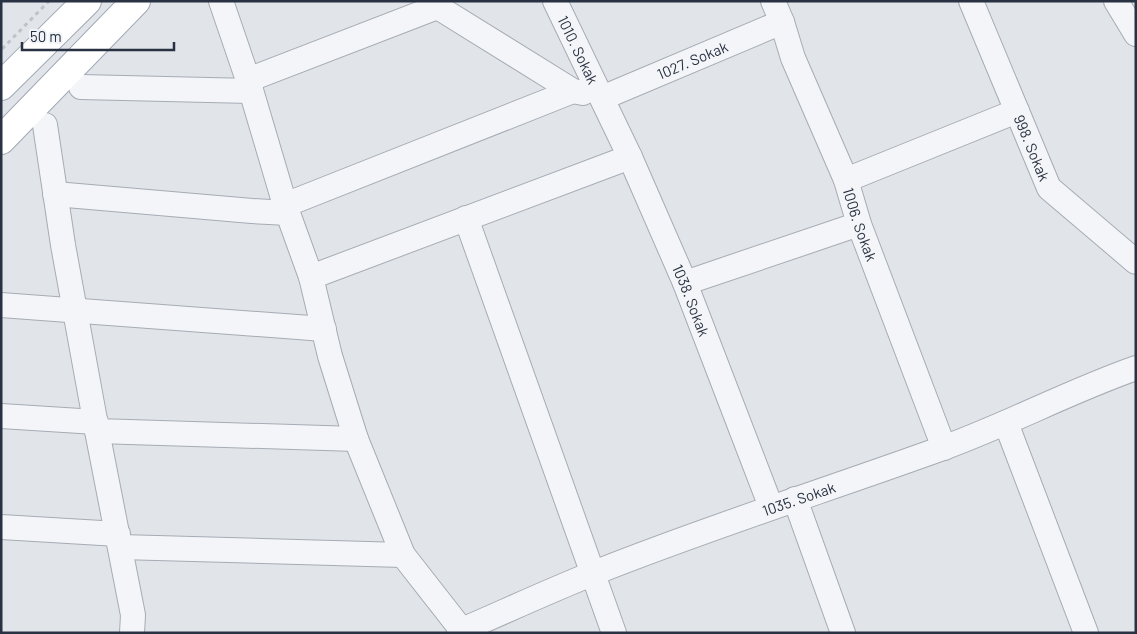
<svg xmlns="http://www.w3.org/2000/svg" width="1137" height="634" viewBox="0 0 1137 634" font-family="Barlow,sans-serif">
<rect width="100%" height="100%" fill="#e1e5ea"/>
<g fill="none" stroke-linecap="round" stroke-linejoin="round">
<g stroke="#a6acb4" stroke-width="26">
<g id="minor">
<path d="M221,1L248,80L285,205L311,277L330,356L356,439L403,555L464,633"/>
<path d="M428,1L573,91L583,93"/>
<path id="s1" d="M555,1L630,157L685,283L771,507"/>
<path id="s2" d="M773,1L782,22L793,58L846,180L859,224L944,448"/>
<path id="s3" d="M971,1L1049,188L1136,262"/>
<path d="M1116,1L1136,34"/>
<path d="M248,80L437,7"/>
<path d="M81,87L251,91"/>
<path id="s4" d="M602,98L782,22"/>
<path d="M45,125L63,245L97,431L356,439"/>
<path d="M846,180L1017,111"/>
<path d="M55,194L252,211L288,213"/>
<path d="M285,205L573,91"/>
<path d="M466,218L614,633"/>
<path d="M311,277L630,157"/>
<path d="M685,283L859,224"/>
<path d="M1,305L324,329"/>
<path d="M1,416L96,422"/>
<path d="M1006,423L1086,633"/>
<path d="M97,431L133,615L132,633"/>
<path d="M795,499L843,633"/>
<path d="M1,527L118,534"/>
<path d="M120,547L403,555"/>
<path id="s5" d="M459,633L462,630C506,611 549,591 594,573C709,527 827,490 943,448C1009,424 1070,391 1136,368"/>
</g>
</g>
<g stroke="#a0a9b6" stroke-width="30">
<g id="major">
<path d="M1,86L87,1"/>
<path d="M1,140L136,1"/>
</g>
</g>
<path stroke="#bfc2c9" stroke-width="3" stroke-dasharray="4 4" stroke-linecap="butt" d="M2,49L49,1"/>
<use href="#minor" stroke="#f4f5f8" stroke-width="24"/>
<use href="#major" stroke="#fff" stroke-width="28"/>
</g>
<g text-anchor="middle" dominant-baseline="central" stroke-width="5" stroke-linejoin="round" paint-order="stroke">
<g font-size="15" fill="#293242" stroke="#f1f4f7">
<text stroke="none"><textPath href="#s1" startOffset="54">1010. Sokak</textPath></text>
<text stroke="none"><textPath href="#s4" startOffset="98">1027. Sokak</textPath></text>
<text stroke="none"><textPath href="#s3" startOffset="159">998. Sokak</textPath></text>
<text stroke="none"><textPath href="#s2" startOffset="240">1006. Sokak</textPath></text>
<text stroke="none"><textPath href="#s1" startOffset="329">1038. Sokak</textPath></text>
<text stroke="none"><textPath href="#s5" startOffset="366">1035. Sokak</textPath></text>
</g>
</g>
<rect width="1137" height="634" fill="none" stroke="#293242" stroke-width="5"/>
<path d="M22 42v8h152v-8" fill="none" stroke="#293242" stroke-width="2.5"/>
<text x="30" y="42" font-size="15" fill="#293242" stroke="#f1f4f7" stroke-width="4" paint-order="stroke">50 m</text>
</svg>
